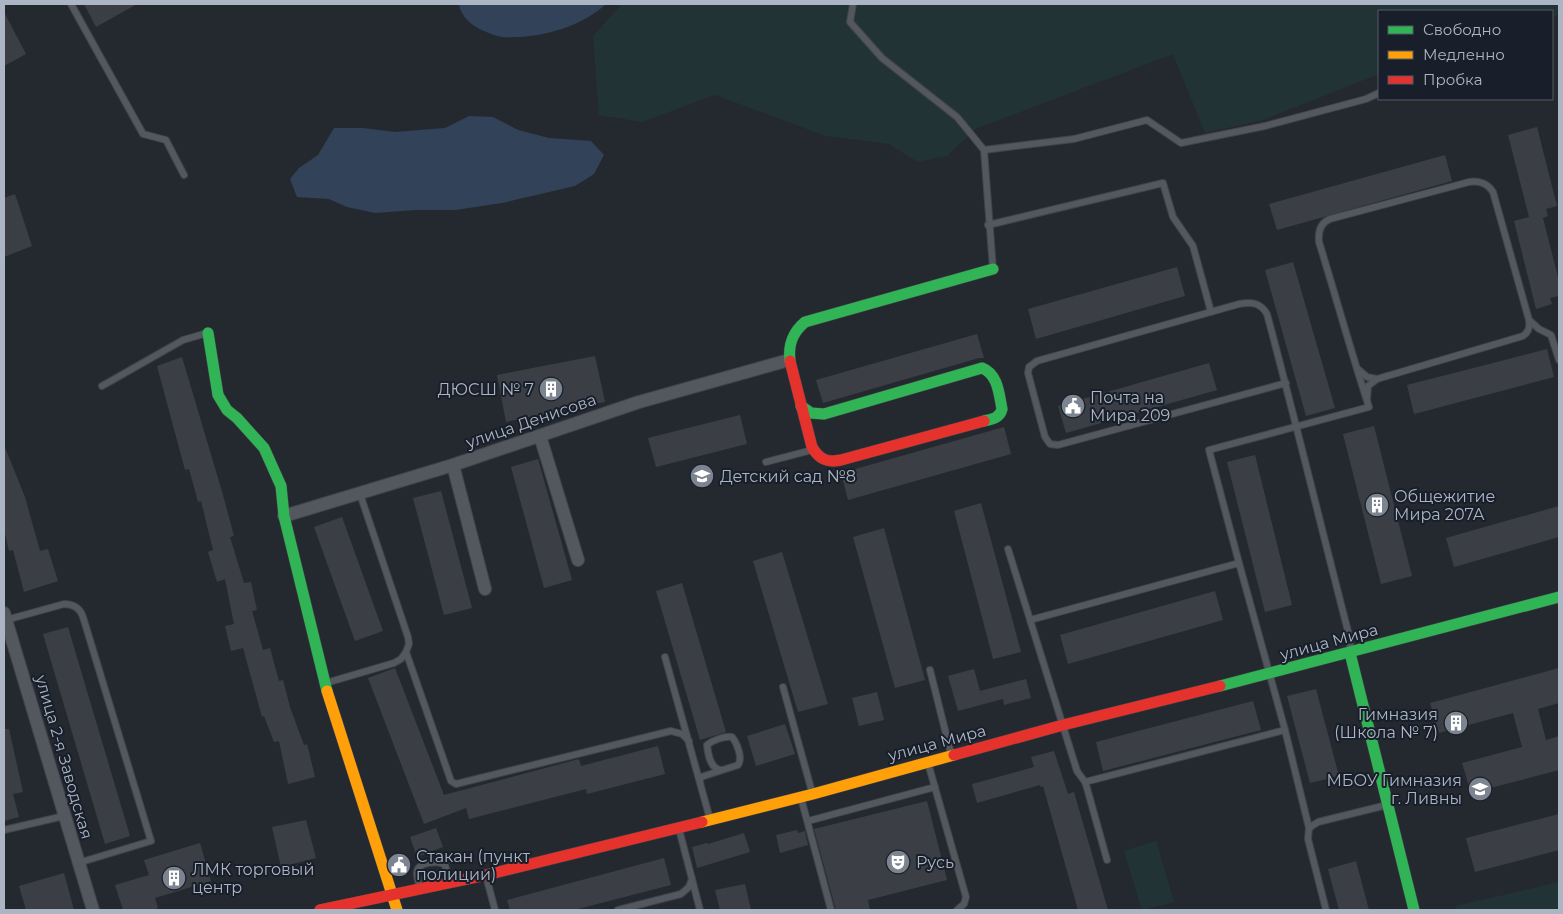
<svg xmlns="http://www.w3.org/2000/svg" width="1563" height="914" viewBox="0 0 1563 914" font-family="Montserrat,sans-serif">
<rect width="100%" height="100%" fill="#242930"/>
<g fill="#223336">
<path d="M622,4H1559V14L1552,18V11H1379V74L1263,120L1205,133L1173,54L975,129L947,156L918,162L889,144L826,136L715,95L642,122L599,115L593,36Z"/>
<path d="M1156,841L1174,902L1142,910L1124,851Z"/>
<path d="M1559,882V910H1457L1456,906Z"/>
</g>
<g fill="#324258">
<path d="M459,4H606C580,28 538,39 502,37C496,36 489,33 484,31C472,26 461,17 459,4Z"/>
<path d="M469,116L493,117L518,130L549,138L591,141L604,155L594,174L575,186L502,203L455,210H415L375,213L347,207L329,199L297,197L290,179L299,168L318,155L334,128H363L395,132L445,128Z"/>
</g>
<g fill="#3b3f45">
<path d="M84,4H137L96,27Z"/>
<path d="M4,12L26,54L4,66Z"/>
<path d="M1537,127L1557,206L1546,209L1548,216L1543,218L1559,281V296L1550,298L1552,304L1536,309L1514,221L1529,217L1508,135Z"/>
<path d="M1445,155L1452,181L1277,230L1269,204Z"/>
<path d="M15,194L32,246L4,257V198Z"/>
<path d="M1293,262L1335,408L1306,416L1265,270Z"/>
<path d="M1177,267L1185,296L1036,339L1028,309Z"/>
<path d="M977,334L984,358H979L823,403L816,380Z"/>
<path d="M1547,349L1554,377L1414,414L1407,385Z"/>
<path d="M595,356L605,402L506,422L497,375Z"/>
<path d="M182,357L223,495L234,536L230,537L244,583L251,582L257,610L252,611L263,650L270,648L279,681L283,680L290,707L304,745L307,744L315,777L288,784L279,741L274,742L264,716L262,717L243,648L231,651L225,626L234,624L225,579L217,582L208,552L213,550L201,501L198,502L189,469L185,470L157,366Z"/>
<path d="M1209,363L1217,390L1066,433L1058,406Z"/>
<path d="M740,415L747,444L656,467L648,438Z"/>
<path d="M1374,426L1412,576L1381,584L1343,434Z"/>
<path d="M1004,427L1011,454L848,500L841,473Z"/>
<path d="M4,445L25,497L40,551L48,549L58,581L24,592L13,550L9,551L4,529Z"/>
<path d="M1255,455L1292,605L1265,612L1227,462Z"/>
<path d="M538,459L572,580L544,588L511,467Z"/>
<path d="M441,491L472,608L444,615L413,498Z"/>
<path d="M981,503L1021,652L993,659L954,511Z"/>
<path d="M1559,506V537L1454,567L1446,538Z"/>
<path d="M342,517L383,631L355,641L314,527Z"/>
<path d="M884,528L925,680L895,688L853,537Z"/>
<path d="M782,552L828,704L798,712L753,561Z"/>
<path d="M682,583L726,732L700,740L656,591Z"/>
<path d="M1215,591L1223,620L1068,664L1060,635Z"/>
<path d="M68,627L130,836L105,844L43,634Z"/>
<path d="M395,668L444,795L579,759L581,766L658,746L665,774L587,794L586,789L469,819L466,808L424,824L368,678Z"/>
<path d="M1559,668V703L1538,709L1546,740L1559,736V770L1471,793L1462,763L1522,747L1513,713L1439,733L1430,703Z"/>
<path d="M974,669L980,691L1026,679L1031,698L1004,705L1003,699L958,711L948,676Z"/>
<path d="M1316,689L1339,776L1310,783L1287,696Z"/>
<path d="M877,692L884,720L859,726L852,698Z"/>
<path d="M1253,701L1261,730L1103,771L1096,742Z"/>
<path d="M785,724L795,754L756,766L747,736Z"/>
<path d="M4,729H9L23,792L13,794L19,817L4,821Z"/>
<path d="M1054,751L1068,794L1074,792L1108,910H1078L1043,786L1040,787V785L977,803L972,784L1034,767L1031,757Z"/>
<path d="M927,801L947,880L868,900L870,910H836L814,829Z"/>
<path d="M1559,814V850L1475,872L1466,838Z"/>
<path d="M306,820L316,858L281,867L272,827Z"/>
<path d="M436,828L443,847L417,857L410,837Z"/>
<path d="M797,830L798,833L805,831L808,845L780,853L776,835Z"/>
<path d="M744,833L750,852L697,868L692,847L707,843L708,844Z"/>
<path d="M200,843L211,881L155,898L158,908L152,910H123L115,885L149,875L144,860Z"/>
<path d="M664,858L671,885L574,910H510L507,900Z"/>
<path d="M1356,861L1369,910H1339L1328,869Z"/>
<path d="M64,873L74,910H26L19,886Z"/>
<path d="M745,884L751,910H720L715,890Z"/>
</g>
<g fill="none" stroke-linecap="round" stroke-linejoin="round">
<g stroke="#404349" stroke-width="8">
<g id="lane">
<path d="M71,4L143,134L166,140L184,175"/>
<path d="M853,4L850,22L882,58L957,117L984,150L993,269"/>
<path d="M984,150L1074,139L1147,120L1181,143L1265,126L1366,99L1379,93"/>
<path d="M988,225L1163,183L1173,217L1193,246L1211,312"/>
<path d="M1529,320L1539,329L1551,335L1559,360"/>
<path d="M1359,370L1367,377L1377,379"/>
<path d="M1286,383L1058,445L1050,444L1045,437L1028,373L1029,367L1037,361L1239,304C1251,302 1260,302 1267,314C1296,422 1322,531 1350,639V652"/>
<path d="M102,386L183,340L207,333"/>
<path d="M766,462L812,450"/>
<path d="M360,494L408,637L409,644L406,652"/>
<path d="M1008,549L1077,771L1085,782L1087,788L1107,860"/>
<path d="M1239,563L1209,450L1369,407C1351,352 1336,297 1319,242C1318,232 1320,223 1330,219L1469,182C1479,180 1488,184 1493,192L1529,320C1530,327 1529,332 1523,336L1377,379L1368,386L1367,400"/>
<path d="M6,620L64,604C74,604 80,608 83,617L151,841L78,863"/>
<path d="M1030,620L1239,563L1285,730L1309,828"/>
<path d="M665,657L710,819"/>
<path d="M930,670L951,754"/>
<path d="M326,683L394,663L401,659L406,652L451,781L456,784L671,731L682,734L689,741"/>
<path d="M783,687L812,792"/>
<path d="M928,763L966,897L964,904L957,910"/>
<path d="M700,782V778L704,776L738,765C743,758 737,743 732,737C724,736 713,740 707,745C708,754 710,769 721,770"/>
<path d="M1085,782L1285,730"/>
<path d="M801,798L831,910"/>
<path d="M808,821L935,787"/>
<path d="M679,829L700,910"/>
<path d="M4,830L64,816"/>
<path d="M486,876L495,910"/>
<path d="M420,888C419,883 416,876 417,872C418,862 439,860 445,865L450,882"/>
<path d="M618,910L681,894L689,887L692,879"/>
<path d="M1326,910L1308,839L1309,828L1318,822L1387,805"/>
</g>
</g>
<g stroke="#404349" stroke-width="14">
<g id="street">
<path d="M540,436L578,560"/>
<path d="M453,465L485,589"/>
<path d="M284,516L453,465L639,402L789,360"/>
<path d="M4,613L93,910"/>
</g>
</g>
<g stroke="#404349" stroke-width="12">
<g id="fast">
<path d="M208,333L218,395L227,410L237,418L264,448L281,486L284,516L327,691"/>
<path d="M790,361C788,345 792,333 805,322L993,269"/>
<path d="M801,406L811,413L824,414L982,368C998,374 999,394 1002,409C1000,418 992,419 984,421"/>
<path d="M1350,653L1414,910"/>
<path d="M1220,686L1559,597"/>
</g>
</g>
<g stroke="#404349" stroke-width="12">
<g id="slow">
<path d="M327,691L397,910"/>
<path d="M702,822L813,794L954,755"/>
</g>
</g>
<g stroke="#404349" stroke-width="12">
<g id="jam">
<path d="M790,361L812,447C819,459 827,463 841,460L984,421"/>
<path d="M954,755L1063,725L1220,686"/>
<path d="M320,910L486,875L702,822"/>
</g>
</g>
<use href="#lane" stroke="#53575e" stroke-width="6"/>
<use href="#street" stroke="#53575e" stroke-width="12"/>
<use href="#fast" stroke="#30b455" stroke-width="11"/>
<use href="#slow" stroke="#ff9f0a" stroke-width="11"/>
<use href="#jam" stroke="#e5322d" stroke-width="11"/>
</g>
<defs>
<g id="building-disc" transform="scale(1.25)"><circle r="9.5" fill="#7c8490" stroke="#181f2a"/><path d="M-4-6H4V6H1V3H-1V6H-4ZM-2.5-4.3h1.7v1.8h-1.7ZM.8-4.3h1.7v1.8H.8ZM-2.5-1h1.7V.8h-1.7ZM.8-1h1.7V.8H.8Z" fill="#fff"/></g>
<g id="civic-disc" transform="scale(1.25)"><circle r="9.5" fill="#7c8490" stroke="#181f2a"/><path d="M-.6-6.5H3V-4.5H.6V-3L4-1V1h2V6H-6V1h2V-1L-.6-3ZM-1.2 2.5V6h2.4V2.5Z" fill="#fff"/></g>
<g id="school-disc" transform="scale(1.25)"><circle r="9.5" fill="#7c8490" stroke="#181f2a"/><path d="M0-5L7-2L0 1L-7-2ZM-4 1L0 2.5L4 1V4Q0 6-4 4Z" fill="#fff"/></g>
<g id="theatre-disc" transform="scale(1.25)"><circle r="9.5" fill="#7c8490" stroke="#181f2a"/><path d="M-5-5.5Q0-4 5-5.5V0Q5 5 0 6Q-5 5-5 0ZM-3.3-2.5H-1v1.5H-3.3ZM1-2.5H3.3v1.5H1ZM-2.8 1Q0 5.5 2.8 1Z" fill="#fff"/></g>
</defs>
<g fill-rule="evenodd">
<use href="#building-disc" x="551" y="389"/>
<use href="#civic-disc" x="1073" y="406"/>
<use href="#school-disc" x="702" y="476"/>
<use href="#building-disc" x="1377" y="505"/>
<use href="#building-disc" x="1456" y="723"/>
<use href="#school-disc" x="1480" y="789"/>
<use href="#theatre-disc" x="898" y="862"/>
<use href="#civic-disc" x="399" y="865"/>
<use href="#building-disc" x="174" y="878"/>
</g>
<g text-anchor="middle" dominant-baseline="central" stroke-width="4" stroke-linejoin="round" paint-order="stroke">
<g font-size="16" fill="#acb5c3" stroke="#181f2a" text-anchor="start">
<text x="534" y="389" text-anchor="end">ДЮСШ № 7</text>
<text x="1090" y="397">Почта на<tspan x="1090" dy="18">Мира 209</tspan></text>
<text x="720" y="476">Детский сад №8</text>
<text x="1394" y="496">Общежитие<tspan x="1394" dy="18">Мира 207А</tspan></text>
<text x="1438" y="714" text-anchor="end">Гимназия<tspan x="1438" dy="18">(Школа № 7)</tspan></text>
<text x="1462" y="780" text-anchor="end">МБОУ Гимназия<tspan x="1462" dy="18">г. Ливны</tspan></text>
<text x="416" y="856">Стакан (пункт<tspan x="416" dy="18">полиции)</tspan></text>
<text x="916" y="862">Русь</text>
<text x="192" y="869">ЛМК торговый<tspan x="192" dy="18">центр</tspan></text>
</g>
<g font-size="16" fill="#acb5c3" stroke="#181f2a">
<text transform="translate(531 421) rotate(-19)">улица Денисова</text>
<text transform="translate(1329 642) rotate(-15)">улица Мира</text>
<text transform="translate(937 743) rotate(-15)">улица Мира</text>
<text transform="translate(64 757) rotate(74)">улица 2-я Заводская</text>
</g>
</g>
<rect width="1563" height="914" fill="none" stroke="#acb5c3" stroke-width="10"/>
<rect x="1378" y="10" width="175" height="90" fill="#181f2a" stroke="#535b67"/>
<rect x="1388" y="26" width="25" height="8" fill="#30b455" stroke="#535b67"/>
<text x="1423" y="35" font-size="15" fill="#acb5c3">Свободно</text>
<rect x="1388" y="51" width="25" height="8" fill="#ff9f0a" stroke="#535b67"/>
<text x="1423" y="60" font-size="15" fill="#acb5c3">Медленно</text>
<rect x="1388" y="76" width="25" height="8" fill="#e5322d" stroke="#535b67"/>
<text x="1423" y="85" font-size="15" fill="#acb5c3">Пробка</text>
</svg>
